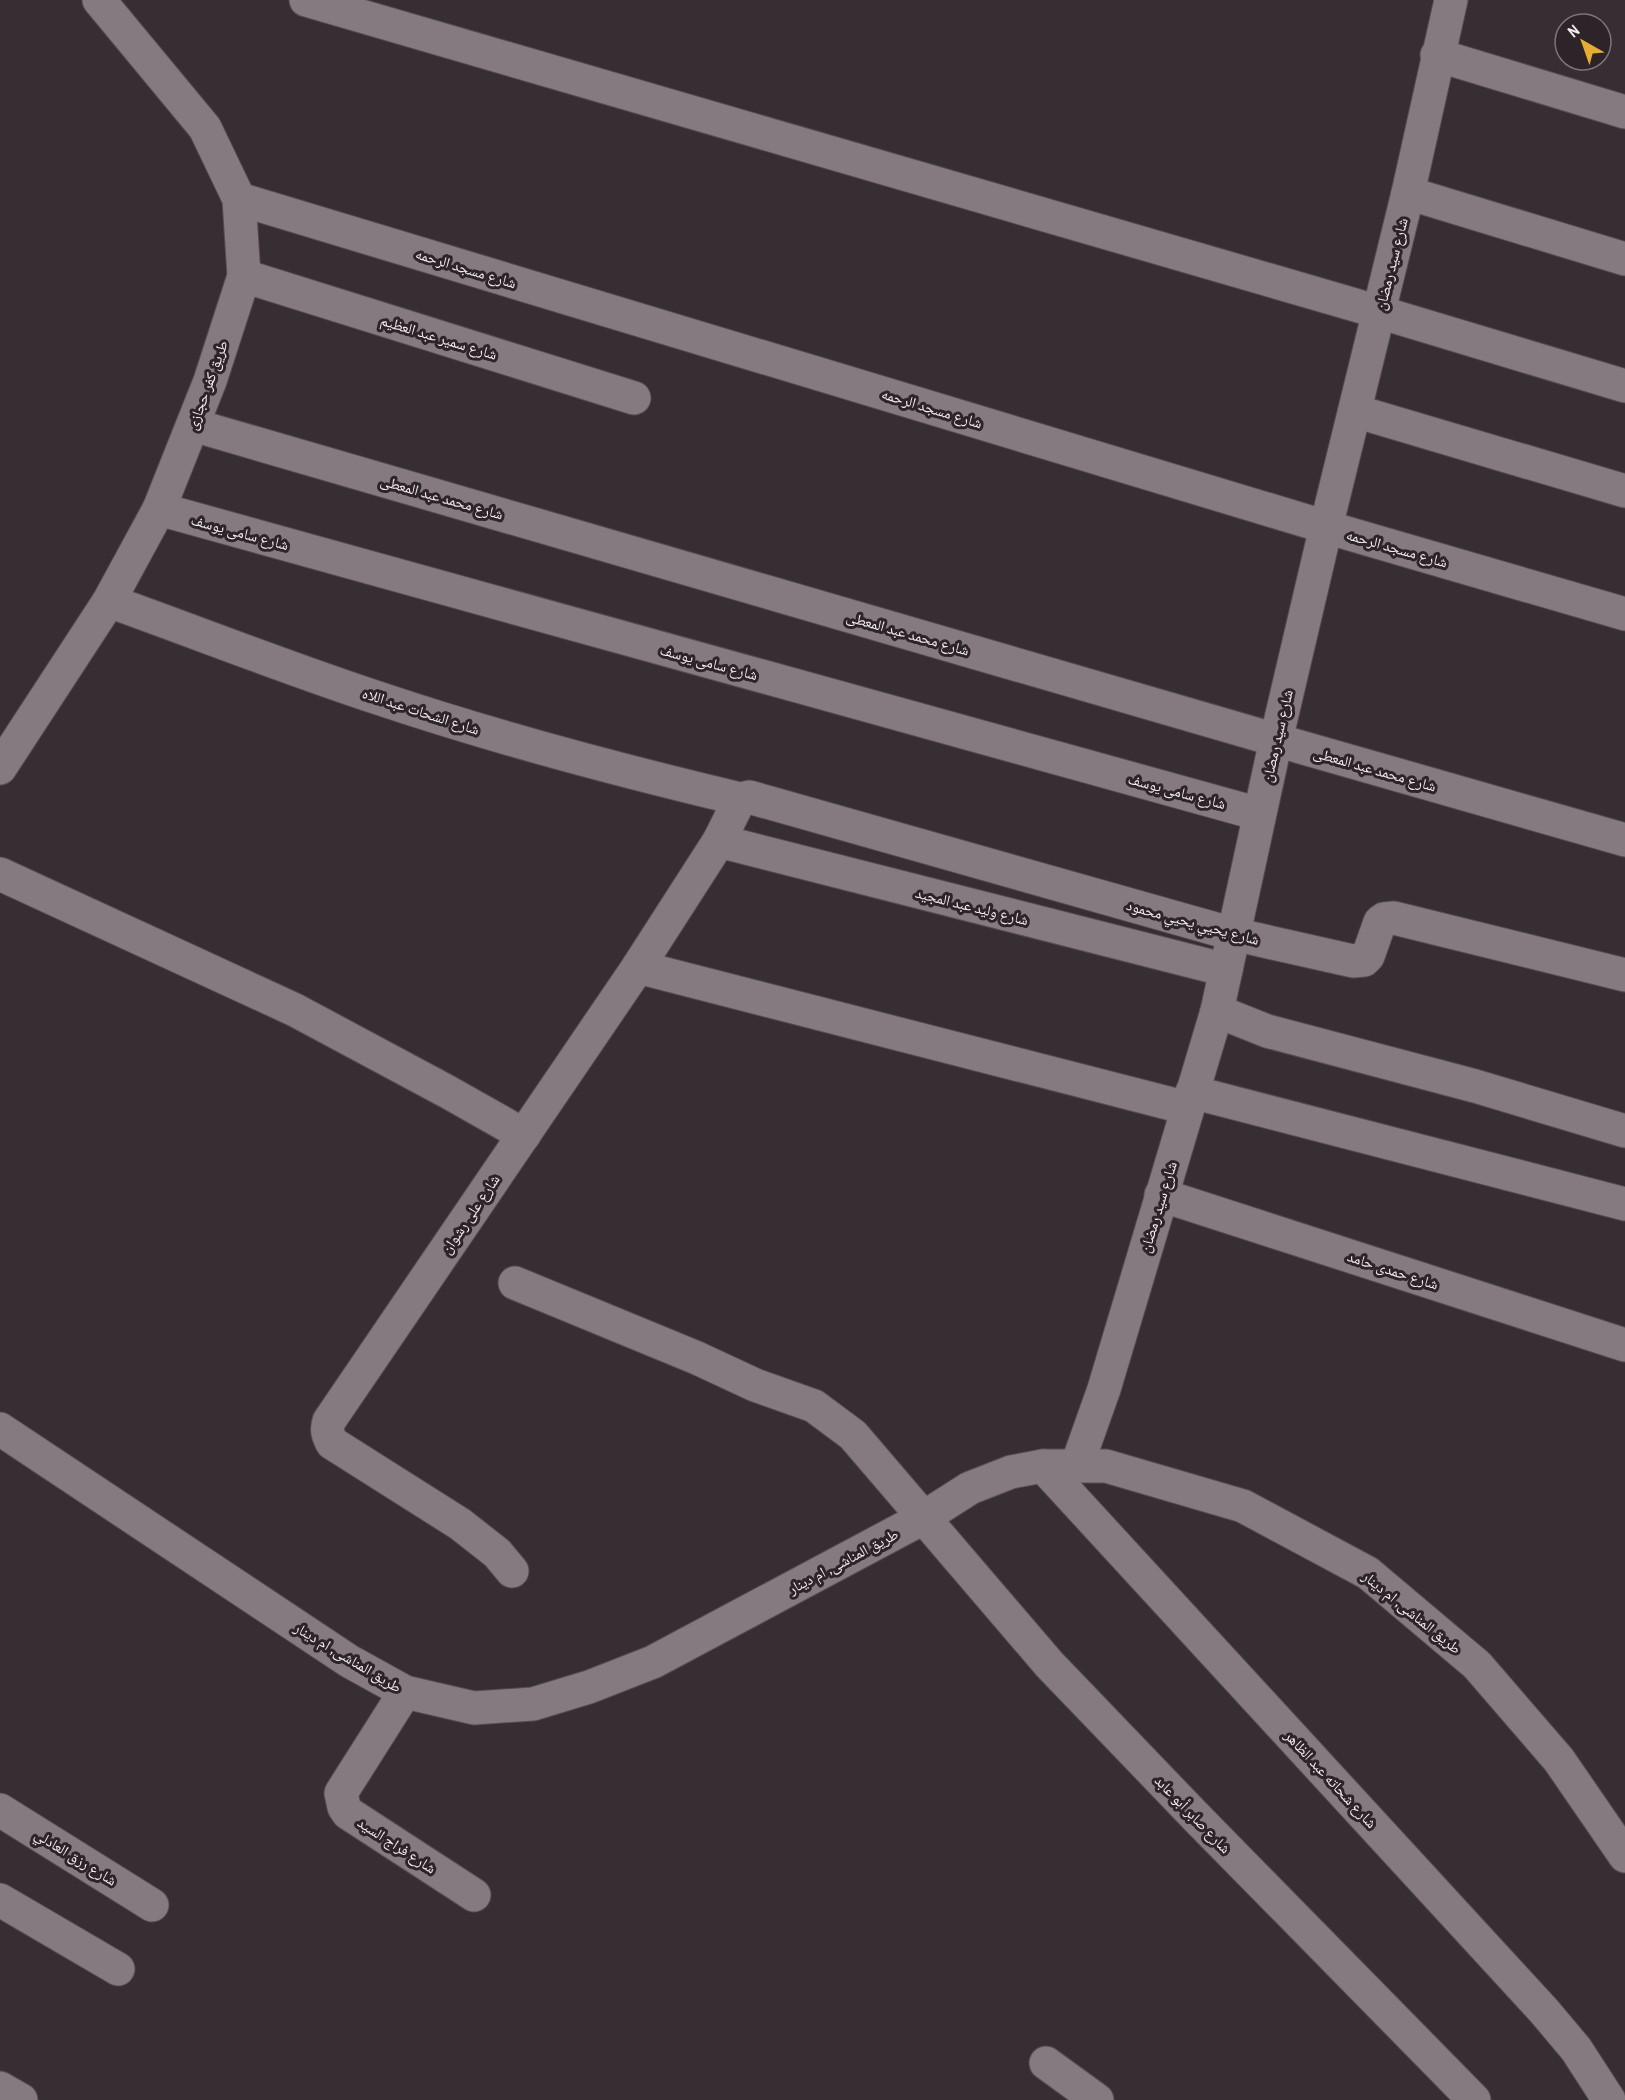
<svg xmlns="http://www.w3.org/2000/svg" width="1625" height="2100" viewBox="0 0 1625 2100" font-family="'Archivo Narrow','Noto Naskh Arabic',sans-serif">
<rect width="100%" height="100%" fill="#372e33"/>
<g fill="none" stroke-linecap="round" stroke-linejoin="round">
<g stroke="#554d51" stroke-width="35">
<g id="minor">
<path d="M306,0L1379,312L1625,386"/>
<path d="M1437,55L1625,112"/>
<path d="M1408,193L1625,259"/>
<path d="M239,199L1326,527L1625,614"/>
<path d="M244,276L634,398"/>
<path d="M1355,411L1625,491"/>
<path d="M193,425L1276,740L1625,840"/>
<path d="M159,509L1259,814"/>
<path d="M109,601C198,633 287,668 378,698C497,738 618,770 740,799L749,797L1233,934L1353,961L1364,960L1368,956L1380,922L1384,919L1394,918L1625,975"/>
<path d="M0,768L109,601L159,509L210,381L244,276L239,199L205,128L99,0"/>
<path d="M719,841L1226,970"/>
<path d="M0,874L295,1010L448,1092L524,1135"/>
<path d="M638,967L1187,1108"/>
<path d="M1217,1011L1267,1031L1475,1086L1625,1131"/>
<path d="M1192,1092L1625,1204"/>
<path d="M1161,1195L1625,1345"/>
<path d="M515,1283L697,1358L755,1385L814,1406L853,1435L1049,1664L1197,1818L1474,2100"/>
<path d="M0,1429L349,1661L405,1692L474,1708L533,1704L589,1687L653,1662L923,1518L970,1488L1011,1472L1043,1466H1106L1243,1506L1368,1573L1477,1665L1559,1760L1625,1856"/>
<path d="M1077,1465L1104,1389L1217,1011L1276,740L1326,527L1408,193L1451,0"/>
<path d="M1043,1466L1544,2011L1576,2049L1609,2100"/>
<path d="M512,1571L497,1553L460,1524L332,1443C328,1435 326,1430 329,1421L638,967L719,841L740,799"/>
<path d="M405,1692L341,1793L344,1807L348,1813L474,1895"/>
<path d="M0,1810L152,1905"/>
<path d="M0,1900L118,1969"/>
<path d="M1046,2063L1097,2100"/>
<path d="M0,2088L21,2100"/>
</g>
</g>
<use href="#minor" stroke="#857a80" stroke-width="33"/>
</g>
<g text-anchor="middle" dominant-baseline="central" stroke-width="6" stroke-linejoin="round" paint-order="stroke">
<g font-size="15" fill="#f2ebef" stroke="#2d2429">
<text transform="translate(1391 264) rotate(-76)">شارع سيد رمضان</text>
<text transform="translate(466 268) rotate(17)">شارع مسجد الرحمه</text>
<text transform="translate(439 337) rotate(17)">شارع سمير عبد العظيم</text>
<text transform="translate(207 385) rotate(-70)">طريق كفر حجازى</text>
<text transform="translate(932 408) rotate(17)">شارع مسجد الرحمه</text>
<text transform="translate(442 497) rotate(16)">شارع محمد عبد المعطى</text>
<text transform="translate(240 532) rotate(15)">شارع سامى يوسف</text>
<text transform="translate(1397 548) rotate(16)">شارع مسجد الرحمه</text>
<text transform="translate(908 633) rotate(16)">شارع محمد عبد المعطى</text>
<text transform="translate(709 662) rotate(15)">شارع سامى يوسف</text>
<text transform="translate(421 711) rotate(18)">شارع الشحات عبد اللاه</text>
<text transform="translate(1277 736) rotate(-77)">شارع سيد رمضان</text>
<text transform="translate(1375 769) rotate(16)">شارع محمد عبد المعطى</text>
<text transform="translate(1177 791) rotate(15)">شارع سامى يوسف</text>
<text transform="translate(972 906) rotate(14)">شارع وليد عبد المجيد</text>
<text transform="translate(1193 922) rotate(15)">شارع يحيي يحيي محمود</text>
<text transform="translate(1158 1207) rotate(-73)">شارع سيد رمضان</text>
<text transform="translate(470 1214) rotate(-56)">شارع على رشوان</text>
<text transform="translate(1393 1270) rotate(18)">شارع حمدى حامد</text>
<text transform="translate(843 1561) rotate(-28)">طريق المناشى, ام دينار</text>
<text transform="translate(1412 1612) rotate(39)">طريق المناشى, ام دينار</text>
<text transform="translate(348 1657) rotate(31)">طريق المناشى, ام دينار</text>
<text transform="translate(1331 1779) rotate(47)">شارع شحاته عبد الظاهر</text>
<text transform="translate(1193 1814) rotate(46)">شارع صابر أبو عابد</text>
<text transform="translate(397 1845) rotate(33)">شارع فراج السيد</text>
<text transform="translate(76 1857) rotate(32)">شارع رزق العادلي</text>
</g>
</g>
<g transform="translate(1583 42) rotate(320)"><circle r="28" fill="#2d2429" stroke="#7c7478" stroke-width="1.5"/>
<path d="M0-4.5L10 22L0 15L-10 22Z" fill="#e5ad35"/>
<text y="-9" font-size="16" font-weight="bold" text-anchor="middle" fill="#f2ebef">N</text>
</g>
</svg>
